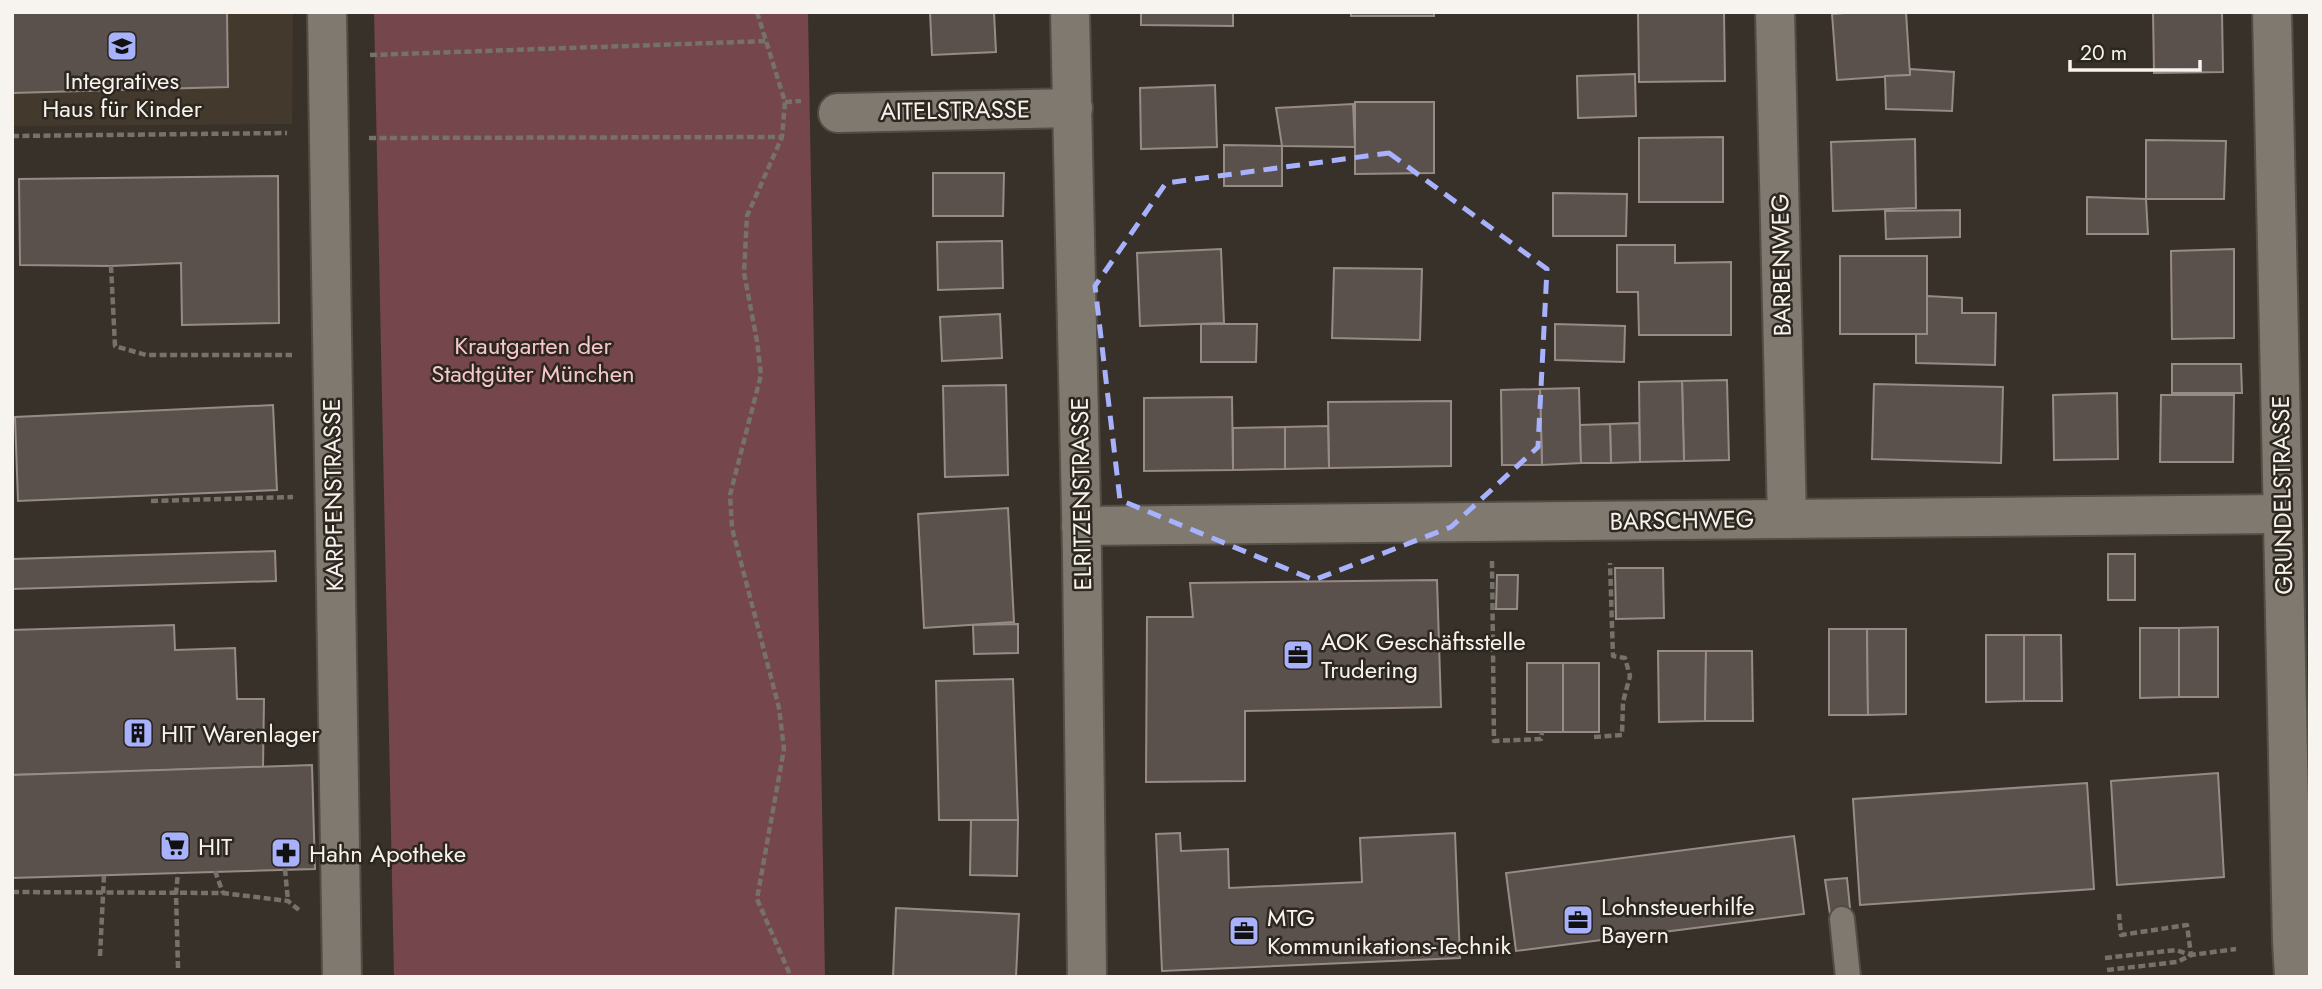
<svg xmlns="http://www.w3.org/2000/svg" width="2322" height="989" viewBox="0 0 2322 989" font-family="Jost,sans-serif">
<rect width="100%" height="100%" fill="#373129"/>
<path fill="#433a2d" d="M12,12H293L292,124L12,126Z"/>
<path fill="#75464c" d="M374,12H808L825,977H394Z"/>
<g fill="#5b514c" stroke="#978b86" stroke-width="2">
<path d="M12,12H227L228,87L12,93Z"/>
<path d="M930,12H994L996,52L932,55Z"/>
<path d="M1141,12H1233V26L1141,25Z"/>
<rect x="1351" y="12" width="83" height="4"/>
<path d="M1638,12H1724L1725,81L1639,82Z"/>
<path d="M1857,12H1906L1910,75L1837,80L1832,14Z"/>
<path d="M2153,12H2222L2223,72L2154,73Z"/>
<path d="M1910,69L1954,72L1952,111L1886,109L1885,76L1910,75Z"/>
<path d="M1635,74L1636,116L1578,118L1577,76Z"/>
<path d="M1215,85L1217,147L1141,149L1140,88Z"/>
<path d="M1355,102H1434V173L1355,174Z"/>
<path d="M1353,104L1355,147L1282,146L1276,108Z"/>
<path d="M1723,137V202H1639V138Z"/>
<path d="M1915,139L1916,208L1833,211L1831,142Z"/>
<path d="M2146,140L2226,141L2224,199H2146Z"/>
<path d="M1224,145L1282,146V186H1224Z"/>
<path d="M933,173H1004L1003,216H933Z"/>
<path d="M278,176L279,323L182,325L181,263L111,266L20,265L19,179Z"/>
<path d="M1553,193L1627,194L1626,236H1553Z"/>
<path d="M2087,197L2146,199L2148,234H2087Z"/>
<path d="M1960,210V237L1886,239L1885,211Z"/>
<path d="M1002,241L1003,288L938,290L937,242Z"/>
<path d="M1617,245H1675V263L1731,262V335H1639L1638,292H1617Z"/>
<path d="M1221,249L1224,323L1140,326L1137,253Z"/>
<path d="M2234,249V338L2172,339L2171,251Z"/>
<rect x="1840" y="256" width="87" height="78"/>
<path d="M1334,268L1422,269L1420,340L1332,338Z"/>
<path d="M1927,296L1962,298V313H1996L1995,365L1916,363V334H1927Z"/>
<path d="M1000,314L1002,358L942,361L940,317Z"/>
<path d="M1201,324H1257L1256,362H1201Z"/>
<path d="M1555,324L1625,326L1624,362L1555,360Z"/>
<path d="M2172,364H2241L2242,393H2172Z"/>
<path d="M1727,380L1729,460L1684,461L1682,381Z"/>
<path d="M1682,381L1684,461L1640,462L1639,382Z"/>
<path d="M1874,384L2003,387L2001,463L1872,459Z"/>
<path d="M1006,385L1008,475L945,477L943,386Z"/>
<path d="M1579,388L1581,463L1542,465L1540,389Z"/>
<path d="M1540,389L1542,465H1502L1501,390Z"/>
<path d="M2117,393L2118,459L2054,460L2053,395Z"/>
<path d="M2161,395H2234L2233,462H2160Z"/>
<path d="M1232,397L1233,470L1144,471V398Z"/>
<path d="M1451,401V466L1329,468L1328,402Z"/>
<path d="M273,405L277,490L18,501L15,417Z"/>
<path d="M1639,423L1640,462L1611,463L1610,424Z"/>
<path d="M1610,424L1611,463H1581L1580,425Z"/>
<path d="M1328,426L1329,468L1285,469V427Z"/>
<path d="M1285,427V469L1233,470V428Z"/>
<path d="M1008,508L1014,622L924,628L918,514Z"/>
<path d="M275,551L276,581L12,589V559Z"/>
<rect x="2108" y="554" width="27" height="46"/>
<path d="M1615,568H1663L1664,618L1616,619Z"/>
<path d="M1497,575H1518L1517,609H1496Z"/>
<path d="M1437,580L1441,707L1245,711V781L1146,782L1147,617H1193L1190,583Z"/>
<path d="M1018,624V653L974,654L973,625Z"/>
<path d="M174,625L175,650L235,648L237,699H264L263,767L12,775V630Z"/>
<path d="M2218,627V697H2179V628Z"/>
<path d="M2140,628H2179V697L2140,698Z"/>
<path d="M1829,629H1867L1868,715H1829Z"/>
<path d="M1867,629H1906V714L1868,715Z"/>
<path d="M1986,635H2024V701L1986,702Z"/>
<path d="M2024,635H2061L2062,701H2024Z"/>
<path d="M1658,651H1706L1705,721L1659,722Z"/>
<path d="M1706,651H1752L1753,721H1705Z"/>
<rect x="1527" y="663" width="36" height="69"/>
<rect x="1563" y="663" width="36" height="69"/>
<path d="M1013,679L1018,820H939L936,681Z"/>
<path d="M312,765L315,869L12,878V775Z"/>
<path d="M2218,773L2224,877L2117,885L2111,781Z"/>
<path d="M2087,783L2094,889L1860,905L1853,799Z"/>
<path d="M971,820H1018L1017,876L970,875Z"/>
<path d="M1180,833L1181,851L1228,849L1229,888L1362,882L1360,838L1455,833L1460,958L1162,971L1156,834Z"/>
<path d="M1794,836L1804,914L1516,951L1506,873Z"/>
<path d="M1847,878L1851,918L1831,921L1825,880Z"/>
<path d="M896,908L1019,914L1016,977H893Z"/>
</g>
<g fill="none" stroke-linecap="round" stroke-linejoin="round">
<g stroke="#524d46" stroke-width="28">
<path id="service" d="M1842,919L1848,977"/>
</g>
<g stroke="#524d46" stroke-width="42">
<g id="minor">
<path d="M327,12L342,977"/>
<path d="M1070,12L1082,555L1087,977"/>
<path d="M1775,12L1787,519"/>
<path d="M2272,12L2292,942L2294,977"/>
<path d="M838,113L1073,108"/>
<path d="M1081,526L2282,514"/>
</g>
</g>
<g stroke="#76716a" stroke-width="4.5" stroke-dasharray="7 3.5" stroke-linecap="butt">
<path d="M757,12L785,102L782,137L747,216L744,273L757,341L761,375L730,495L732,528L779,708L784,749L757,899L791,977"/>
<path d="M370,55L768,41"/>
<path d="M785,102L801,101"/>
<path d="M12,136L287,133"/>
<path d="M369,138L782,137"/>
<path d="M111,266L115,346L146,355H292"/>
<path d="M151,501L293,497"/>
<path d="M1492,561L1494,741L1541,739L1542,732"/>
<path d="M1594,737L1622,735L1623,702L1630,676L1625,658L1613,656L1610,563"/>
<path d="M285,869L288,901"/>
<path d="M215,871L223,893"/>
<path d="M12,892L223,893L288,901L299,910"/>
<path d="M100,956L104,875"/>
<path d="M2105,958L2176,950L2191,955L2187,925L2121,935L2119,914"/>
<path d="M178,968L176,893L178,873"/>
<path d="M2107,970L2177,962L2191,955L2236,949"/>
</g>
<use href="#service" stroke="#7f796f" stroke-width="24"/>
<use href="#minor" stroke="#7f796f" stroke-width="38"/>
</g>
<path fill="none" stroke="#a7b1fc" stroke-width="5" stroke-dasharray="14 9" stroke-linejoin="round" d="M1389,153L1547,269L1538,447L1451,527L1314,580L1120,500L1095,286L1166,183Z"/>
<defs>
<g id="school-square" transform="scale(1.575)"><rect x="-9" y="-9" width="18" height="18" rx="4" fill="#a7b1fc" stroke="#2d271f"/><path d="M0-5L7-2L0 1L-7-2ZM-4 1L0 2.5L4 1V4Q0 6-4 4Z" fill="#111"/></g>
<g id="office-square" transform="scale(1.575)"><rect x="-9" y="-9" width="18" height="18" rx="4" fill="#a7b1fc" stroke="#2d271f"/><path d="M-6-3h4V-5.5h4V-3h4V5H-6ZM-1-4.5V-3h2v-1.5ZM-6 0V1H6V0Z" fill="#111"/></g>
<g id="building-square" transform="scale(1.575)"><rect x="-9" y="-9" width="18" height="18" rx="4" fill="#a7b1fc" stroke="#2d271f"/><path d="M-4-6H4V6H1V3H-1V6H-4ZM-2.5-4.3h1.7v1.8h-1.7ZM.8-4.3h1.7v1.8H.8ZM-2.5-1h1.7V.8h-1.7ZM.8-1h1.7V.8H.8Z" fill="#111"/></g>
<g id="supermarket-square" transform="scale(1.575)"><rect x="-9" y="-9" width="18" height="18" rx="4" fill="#a7b1fc" stroke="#2d271f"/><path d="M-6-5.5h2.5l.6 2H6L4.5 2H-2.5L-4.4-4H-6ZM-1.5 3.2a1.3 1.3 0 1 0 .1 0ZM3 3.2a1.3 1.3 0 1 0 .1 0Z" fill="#111"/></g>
<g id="pharmacy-square" transform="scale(1.575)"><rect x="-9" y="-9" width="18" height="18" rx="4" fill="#a7b1fc" stroke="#2d271f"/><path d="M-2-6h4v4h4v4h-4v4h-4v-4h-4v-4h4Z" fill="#111"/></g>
</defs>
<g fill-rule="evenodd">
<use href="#school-square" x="122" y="46"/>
<use href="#office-square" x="1298" y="655"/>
<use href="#building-square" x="138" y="733"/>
<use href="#supermarket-square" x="175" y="846"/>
<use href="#pharmacy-square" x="286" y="853"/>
<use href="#office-square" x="1578" y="920"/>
<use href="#office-square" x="1244" y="931"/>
</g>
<g text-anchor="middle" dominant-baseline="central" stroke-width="5" stroke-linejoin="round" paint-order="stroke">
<g font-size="24" fill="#f7f3ee" stroke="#2d271f" text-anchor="start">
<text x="122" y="80" text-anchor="middle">Integratives<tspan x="122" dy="28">Haus für Kinder</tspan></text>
<text x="1321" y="641">AOK Geschäftsstelle<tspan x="1321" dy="28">Trudering</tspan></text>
<text x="161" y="733">HIT Warenlager</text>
<text x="198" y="846">HIT</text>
<text x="309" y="853">Hahn Apotheke</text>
<text x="1601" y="906">Lohnsteuerhilfe<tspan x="1601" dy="28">Bayern</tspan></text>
<text x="1267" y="917">MTG<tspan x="1267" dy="28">Kommunikations-Technik</tspan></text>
</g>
<g font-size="24" fill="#f7f3ee" stroke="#2d271f">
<text transform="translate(955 110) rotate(-1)">AITELSTRASSE</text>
<text transform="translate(1781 265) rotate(-91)">BARBENWEG</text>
<text transform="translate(1081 494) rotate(-91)">ELRITZENSTRASSE</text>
<text transform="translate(333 495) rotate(-91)">KARPFENSTRASSE</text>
<text transform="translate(2282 495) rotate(-91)">GRUNDELSTRASSE</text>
<text transform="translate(1682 520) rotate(-1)">BARSCHWEG</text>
</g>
<g font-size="24" fill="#f6c8cc" stroke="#2d271f">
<text x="533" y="345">Krautgarten der<tspan x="533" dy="28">Stadtgüter München</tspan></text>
</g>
</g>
<rect width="2322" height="989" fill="none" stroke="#f7f3ee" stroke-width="28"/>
<path d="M2070 60v10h130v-10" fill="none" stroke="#f7f3ee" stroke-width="3.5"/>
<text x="2080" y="60" font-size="21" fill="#f7f3ee" stroke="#2d271f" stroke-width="5" paint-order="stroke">20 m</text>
</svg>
